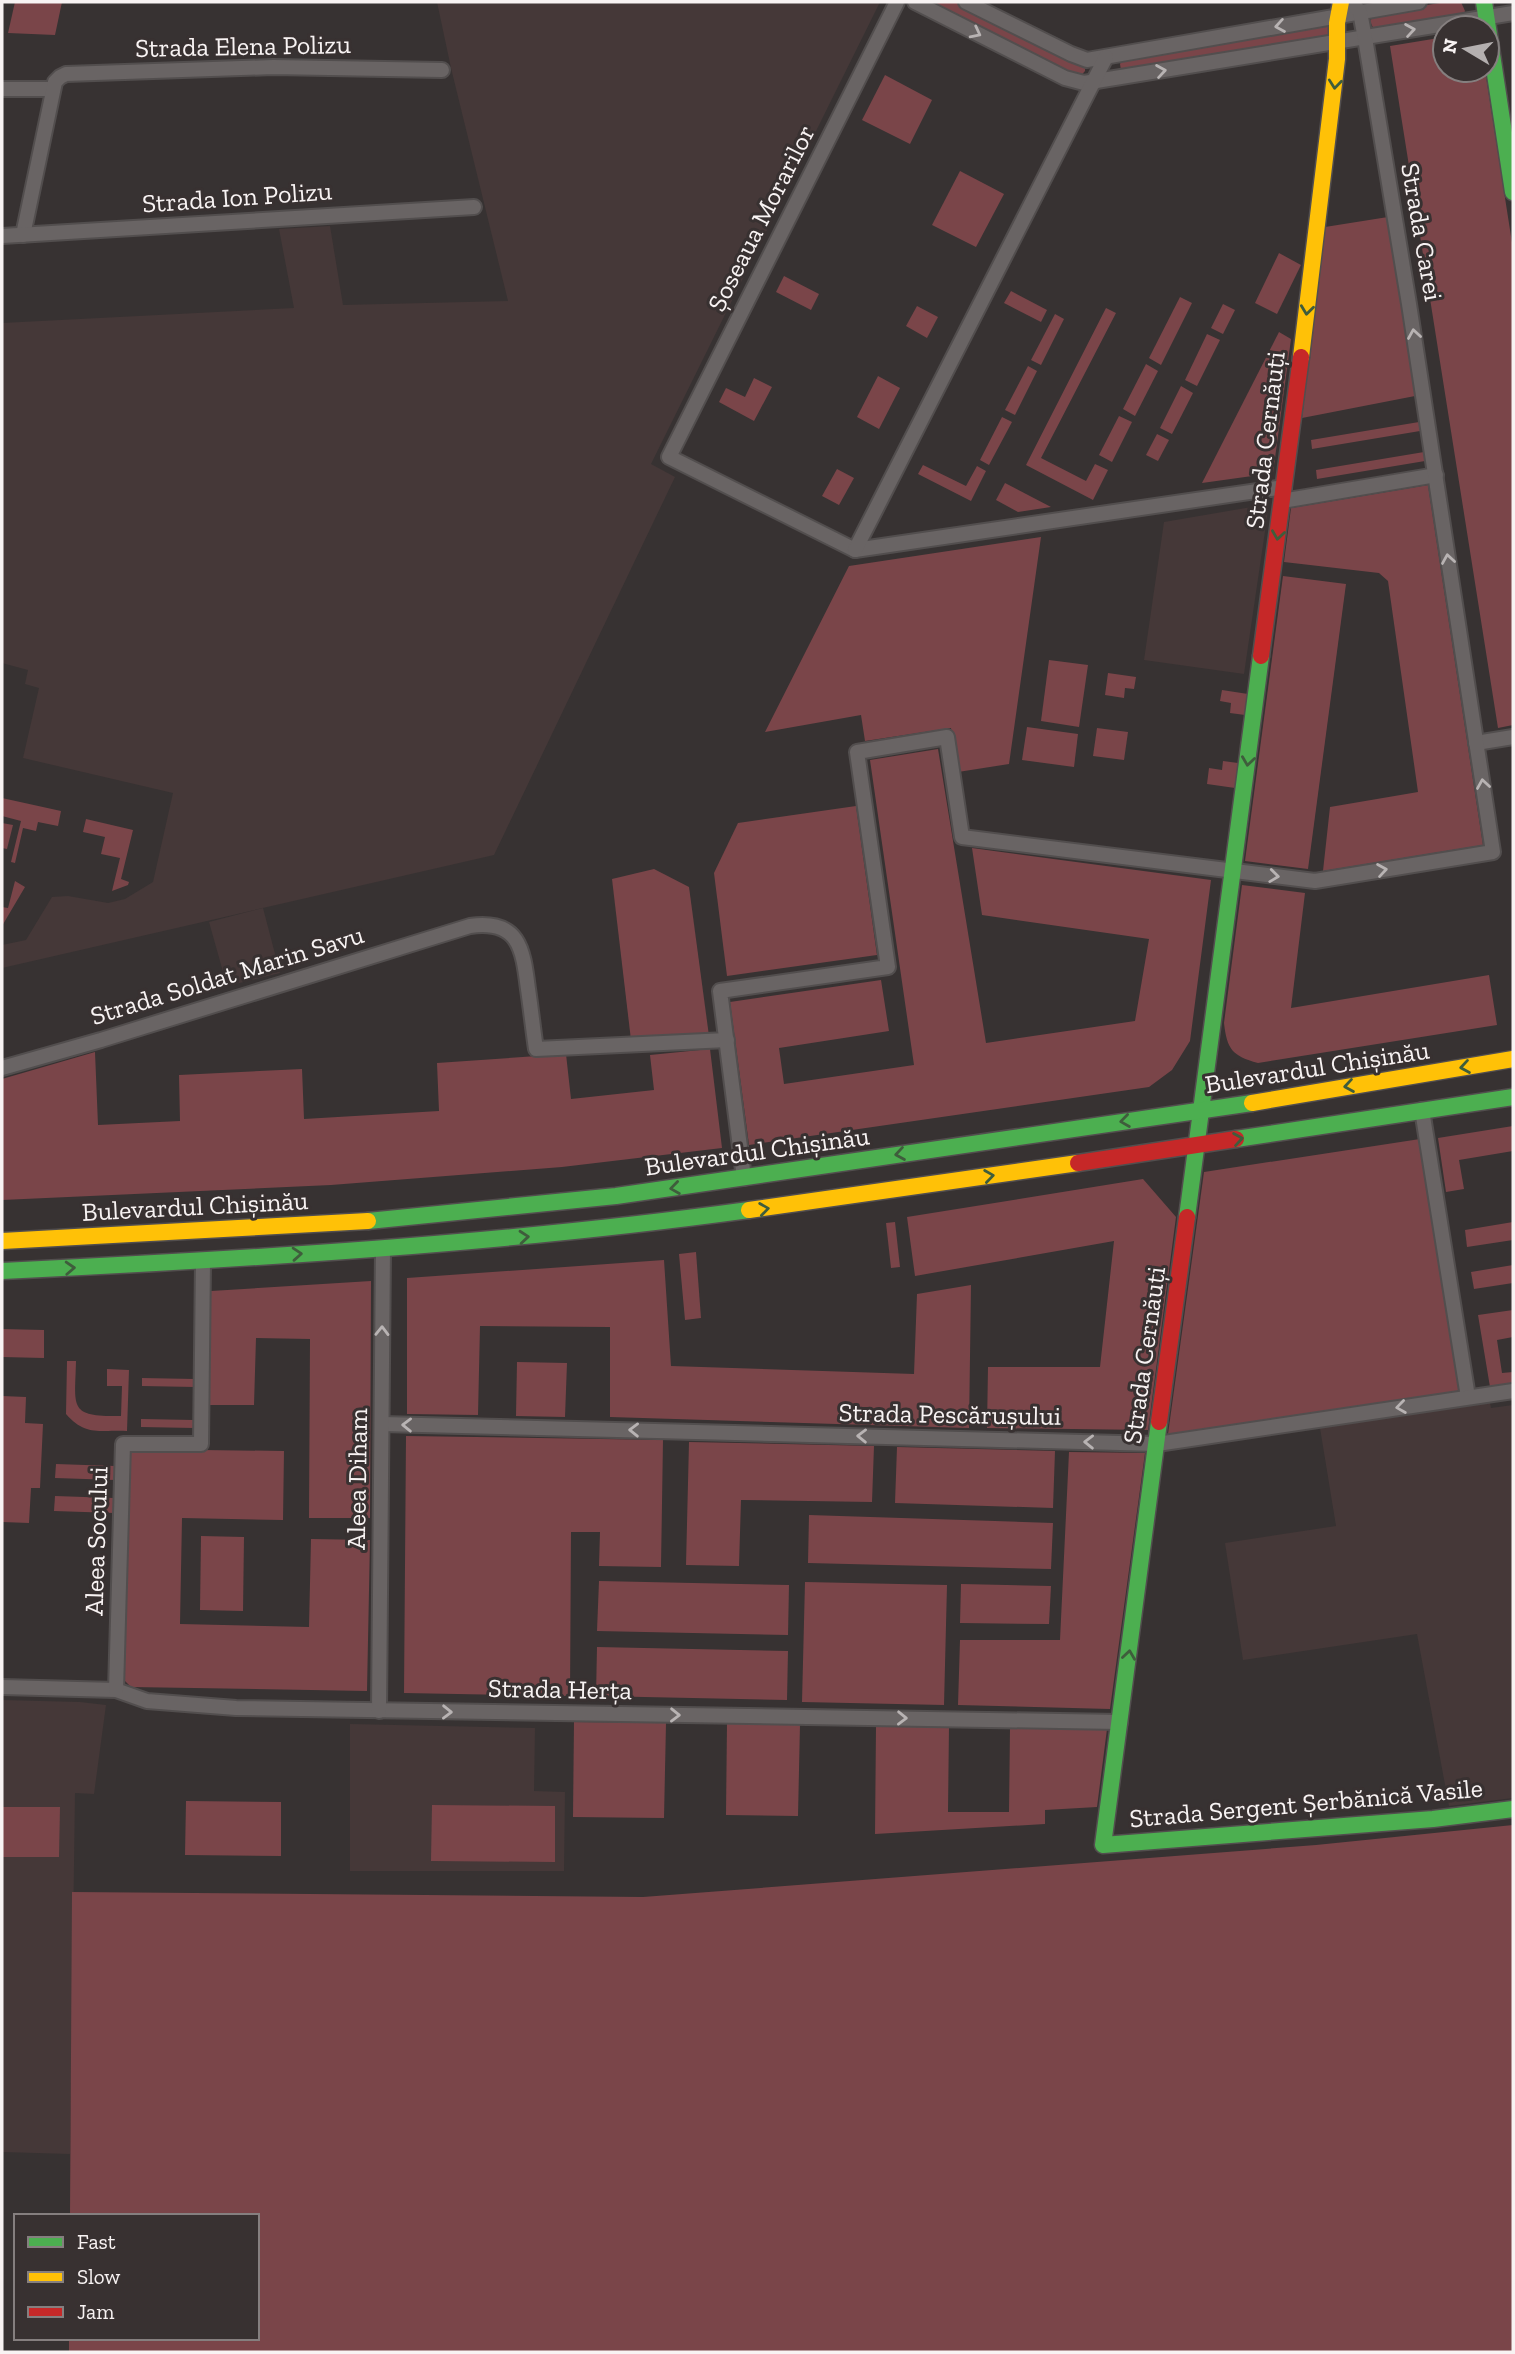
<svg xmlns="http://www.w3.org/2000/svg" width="1515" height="2354" viewBox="0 0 1515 2354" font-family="'Zilla Slab',serif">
<rect width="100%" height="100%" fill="#373232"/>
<g fill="#453838">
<path d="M437,2H880L651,464L675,477L494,855L2,968V945L26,940L52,897L68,896L108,903L125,899L153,882L173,793L23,758L39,688L25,684L28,670L2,663V323L294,308L279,229L330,226L343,305L508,301L451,68Z"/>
<path d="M1269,504L1244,674L1144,660L1164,522Z"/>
<path d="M263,908L280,973L227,986L209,922Z"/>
<path d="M1490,1403L1491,1408L1513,1405V1798L1449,1806L1417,1634L1243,1660L1225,1543L1336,1526L1320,1428Z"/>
<path d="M2,1700L80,1702L106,1705L94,1794L75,1793L70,2154L2,2152Z"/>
<path d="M350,1724L535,1728L534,1791L565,1792L564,1871H350Z"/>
</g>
<g fill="#7a4549">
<path d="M15,2H62L55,35L8,33Z"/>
<path d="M925,2H960L1085,66V71L1078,79Z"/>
<path d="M1446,2H1461L1465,11L1463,15L1374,30L1370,21L1376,13Z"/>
<path d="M1325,24L1328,27V38L1121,70L1120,64L1122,60Z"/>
<path d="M1445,37V70H1485L1513,249V725L1498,728L1390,46Z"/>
<path d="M885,75L932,100L910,144L862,120Z"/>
<path d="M960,171L1004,194L976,247L932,225Z"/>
<path d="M1388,217L1415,396L1302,418L1325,227Z"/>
<path d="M1279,253L1301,265L1277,314L1255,303Z"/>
<path d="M784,276L819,294L811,310L776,292Z"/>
<path d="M1011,291L1047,310L1041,322L1004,303Z"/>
<path d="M1180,297L1192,303L1161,365L1149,358Z"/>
<path d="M1223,304L1235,310L1223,334L1211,328Z"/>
<path d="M917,306L938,317L927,338L906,326Z"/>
<path d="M1106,308L1116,313L1041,458L1086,481L1095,464L1108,470L1093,500L1026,465Z"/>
<path d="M1055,314L1064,319L1041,365L1031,360Z"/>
<path d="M1279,332L1291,339L1273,473L1202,483Z"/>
<path d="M1207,334L1220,340L1197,386L1185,380Z"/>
<path d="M1146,364L1158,371L1135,416L1123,409Z"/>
<path d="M1028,366L1037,371L1015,415L1005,410Z"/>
<path d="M878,376L900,388L879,429L857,417Z"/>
<path d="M754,378L772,387L754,421L719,402L726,388L745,397Z"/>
<path d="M1181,386L1193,393L1172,434L1160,428Z"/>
<path d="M1119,416L1132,422L1112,462L1099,455Z"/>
<path d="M1002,417L1012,422L989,465L980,460Z"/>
<path d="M1419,422L1420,431L1312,449L1311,440Z"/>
<path d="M1157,434L1169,440L1158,461L1146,455Z"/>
<path d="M1424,452L1425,461L1317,479L1316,470Z"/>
<path d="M923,465L966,486L977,466L986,471L971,501L918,474Z"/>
<path d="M837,469L854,478L839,505L822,496Z"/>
<path d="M1005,483L1051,507L1018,512L996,500Z"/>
<path d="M1428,485L1483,845L1323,871L1330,807L1418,792L1388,581L1379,573L1284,562L1291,508Z"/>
<path d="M1041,537L1009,764L958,772L951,728L865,741L861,715L765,732L849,566Z"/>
<path d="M1283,576L1346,584L1308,869L1245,861Z"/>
<path d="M1049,660L1088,665L1079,727L1041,721Z"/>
<path d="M1108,673L1136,677L1134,689L1125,688L1124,698L1105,695Z"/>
<path d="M1222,690L1248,694L1245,715L1230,713L1231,703L1220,701Z"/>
<path d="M1027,727L1078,734L1074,767L1022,760Z"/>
<path d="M1097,728L1128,732L1124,760L1093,756Z"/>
<path d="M938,749L986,1043L1135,1021L1149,939L982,915L972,848L1211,880L1190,1041L1172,1070L1149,1087L749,1145L730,1002L881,980L889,1031L779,1048L784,1084L914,1065L870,760Z"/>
<path d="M1223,761L1238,763L1235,788L1207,784L1209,768L1222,770Z"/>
<path d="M2,798L61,811L58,826L38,822L36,831L23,828L15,863L11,862L21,821L2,816Z"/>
<path d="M856,806L877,955L727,976L714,873L738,823Z"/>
<path d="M86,819L133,830L121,879L129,882L128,885L112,891L120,858L101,854L105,837L83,832Z"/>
<path d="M2,823L13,825L7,849L2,848Z"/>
<path d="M654,869L689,887L709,1036L631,1040L612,879Z"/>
<path d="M15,881L25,887L2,926V907L8,908Z"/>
<path d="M1242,885L1305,893L1291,1008L1489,975L1497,1025L1258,1063C1232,1056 1227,1049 1224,1023Z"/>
<path d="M710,1049L722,1148L562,1167L331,1185L2,1200V1079L95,1052L98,1125L180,1121L179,1075L302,1069L304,1119L439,1111L437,1063L566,1054L571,1099L654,1090L650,1055Z"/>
<path d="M1513,1126V1151L1459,1160L1464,1189L1446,1192L1438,1138Z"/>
<path d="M1420,1139L1459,1391L1168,1434L1204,1172Z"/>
<path d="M1143,1179L1176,1217L1148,1430L987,1428L988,1367H1100L1114,1241L915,1276L907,1217Z"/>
<path d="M895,1222L900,1267L891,1268L886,1223Z"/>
<path d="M1513,1222V1240L1467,1247L1465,1230Z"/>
<path d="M696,1252L701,1318L685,1320L679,1254Z"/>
<path d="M664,1260L671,1366L914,1374L917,1294L971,1285L969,1428L610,1417V1327L480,1326L478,1415L407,1414V1278Z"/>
<path d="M1513,1265V1283L1474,1289L1471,1272Z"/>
<path d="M371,1281L370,1518H309L310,1339L256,1338L254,1405H208L211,1291Z"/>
<path d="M1513,1310V1337L1497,1340L1502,1373L1513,1372V1383L1490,1387L1478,1315Z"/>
<path d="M2,1329L44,1330V1358L2,1357Z"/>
<path d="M67,1361H76C75,1408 68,1417 121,1416L122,1386H107V1369L129,1370L127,1431C99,1430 85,1436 66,1414Z"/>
<path d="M517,1362L567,1363L565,1417L516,1416Z"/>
<path d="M142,1378L195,1379V1387L142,1386Z"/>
<path d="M2,1396L26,1397L25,1423L43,1424L40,1488H31L29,1523L2,1522Z"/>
<path d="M141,1419L194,1420V1428L141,1427Z"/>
<path d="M406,1436L663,1440L661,1567L599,1566L600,1532H571L570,1696L404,1693Z"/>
<path d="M689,1442L874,1446L872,1502L741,1500L739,1566L686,1565Z"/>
<path d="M897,1447L1055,1451L1053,1508L895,1503Z"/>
<path d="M128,1449L284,1451L283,1520L182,1518L180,1624L309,1627L311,1539L370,1540L367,1691L131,1687L123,1679Z"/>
<path d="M1069,1452L1145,1453L1110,1709L958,1705L960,1640H1060Z"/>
<path d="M56,1464L115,1466V1480L55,1478Z"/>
<path d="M55,1496L114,1498V1513L54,1511Z"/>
<path d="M809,1515L1053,1523L1051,1569L808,1563Z"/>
<path d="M201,1536L244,1537L243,1611L200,1610Z"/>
<path d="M599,1581L789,1585L788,1635L597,1631Z"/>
<path d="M805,1582L947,1585L944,1705L802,1702Z"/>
<path d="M961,1584L1051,1586L1049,1624L960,1623Z"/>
<path d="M597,1647L788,1651L787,1700L596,1696Z"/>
<path d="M574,1722L666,1723L664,1818L573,1817Z"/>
<path d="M727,1723L800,1724L798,1816L726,1815Z"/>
<path d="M876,1726H949L948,1812H1009L1010,1727L1107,1729L1097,1807L1045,1810V1824L875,1834Z"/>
<path d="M186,1801L281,1802V1856L185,1855Z"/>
<path d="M432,1805L555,1806V1862L431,1861Z"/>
<path d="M2,1807H60L59,1857H2Z"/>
<path d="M1513,1825V2352H69V2338H257V2216H70L72,1892L643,1897L1316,1845Z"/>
</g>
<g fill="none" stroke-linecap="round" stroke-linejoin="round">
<g stroke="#524e4e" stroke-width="18">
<g id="street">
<path d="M897,2L669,457L855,550L1284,487"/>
<path d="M915,2L1065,78L1084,83L1513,13"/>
<path d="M966,2L1071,54L1087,60L1419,2"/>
<path d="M2,89H53"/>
<path d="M23,235L55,82L60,77L66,74L273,67L442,70"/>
<path d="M2,236L474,207"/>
<path d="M1282,501L1436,475"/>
<path d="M855,550L1106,57"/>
<path d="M1476,743L1513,737"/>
<path d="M2,1068L101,1040L470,926C520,919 523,950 528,989C531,1009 533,1029 536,1049L727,1040"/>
<path d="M1422,1110L1468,1397"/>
<path d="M744,1178L720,991L888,967L857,752L947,737L962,837L1315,881L1493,852L1409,304L1366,44L1360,12L1351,2"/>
<path d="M382,1424L1157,1444L1513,1391"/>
<path d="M2,1687L116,1690L147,1701L236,1708L1120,1722"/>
<path d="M116,1690L123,1444H201L203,1261"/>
<path d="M379,1711L383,1248"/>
</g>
</g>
<g stroke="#524e4e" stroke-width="19">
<g id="fast">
<path d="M1484,2L1513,192"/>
<path d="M1236,1139L1513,1097"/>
<path d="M1187,1217L1261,656"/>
<path d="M368,1221L616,1196L1252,1103"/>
<path d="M2,1271C251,1259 501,1244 749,1210"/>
<path d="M1159,1422L1103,1845L1433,1819L1513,1809"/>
</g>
</g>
<g stroke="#524e4e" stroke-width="19">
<g id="slow">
<path d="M1301,357L1337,59V23L1341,2"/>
<path d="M1252,1103L1513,1059"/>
<path d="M749,1210L1078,1163"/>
<path d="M2,1241L368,1221"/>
</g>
</g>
<g stroke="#524e4e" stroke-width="19">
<g id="jam">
<path d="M1261,656L1301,357"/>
<path d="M1078,1163L1236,1139"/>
<path d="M1159,1422L1187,1217"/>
</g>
</g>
<use href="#street" stroke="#696464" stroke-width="14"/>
<use href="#fast" stroke="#4caf50" stroke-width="16"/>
<use href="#slow" stroke="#ffc107" stroke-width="16"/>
<use href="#jam" stroke="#c62828" stroke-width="16"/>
</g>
<defs><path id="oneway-chevron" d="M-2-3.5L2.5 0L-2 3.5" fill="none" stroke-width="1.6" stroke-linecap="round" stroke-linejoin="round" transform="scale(1.75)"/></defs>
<g stroke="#b8b3b3">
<use href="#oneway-chevron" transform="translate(1280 26) rotate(170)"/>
<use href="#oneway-chevron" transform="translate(1410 30) rotate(-9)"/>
<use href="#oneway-chevron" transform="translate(976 33) rotate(27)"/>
<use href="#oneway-chevron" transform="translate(1161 71) rotate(-9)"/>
<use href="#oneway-chevron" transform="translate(1414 334) rotate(-99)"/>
<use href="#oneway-chevron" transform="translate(1448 559) rotate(-99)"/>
<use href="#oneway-chevron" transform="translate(1483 784) rotate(-99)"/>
<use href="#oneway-chevron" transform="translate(1382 870) rotate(-9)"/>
<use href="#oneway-chevron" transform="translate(1274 876) rotate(7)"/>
<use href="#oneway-chevron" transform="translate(382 1331) rotate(-89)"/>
<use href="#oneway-chevron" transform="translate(1401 1407) rotate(172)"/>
<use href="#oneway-chevron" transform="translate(407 1425) rotate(-179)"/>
<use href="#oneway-chevron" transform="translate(634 1430) rotate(-179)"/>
<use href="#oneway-chevron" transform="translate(862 1436) rotate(-179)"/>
<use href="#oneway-chevron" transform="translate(1089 1442) rotate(-179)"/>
<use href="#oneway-chevron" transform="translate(447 1712) rotate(1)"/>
<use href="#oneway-chevron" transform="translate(675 1715) rotate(1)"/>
<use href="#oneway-chevron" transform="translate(902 1718) rotate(1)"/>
</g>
<g stroke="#3f5d3c">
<use href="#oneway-chevron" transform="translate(1335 84) rotate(96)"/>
<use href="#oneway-chevron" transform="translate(1307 310) rotate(97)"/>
<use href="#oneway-chevron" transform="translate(1278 535) rotate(98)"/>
<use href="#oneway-chevron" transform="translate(1248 761) rotate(98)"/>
<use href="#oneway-chevron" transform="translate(1465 1067) rotate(171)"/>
<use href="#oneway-chevron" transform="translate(1349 1086) rotate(171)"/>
<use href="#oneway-chevron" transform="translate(1125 1121) rotate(172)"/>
<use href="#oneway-chevron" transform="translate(1238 1139) rotate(-9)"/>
<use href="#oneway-chevron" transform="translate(900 1154) rotate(171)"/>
<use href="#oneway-chevron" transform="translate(989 1176) rotate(-8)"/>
<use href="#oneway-chevron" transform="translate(675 1188) rotate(172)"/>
<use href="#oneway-chevron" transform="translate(764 1209) rotate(-8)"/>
<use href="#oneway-chevron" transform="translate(524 1237) rotate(-5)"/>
<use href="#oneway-chevron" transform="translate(297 1254) rotate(-4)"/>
<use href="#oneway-chevron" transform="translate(70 1268) rotate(-3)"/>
<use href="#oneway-chevron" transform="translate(1129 1655) rotate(-82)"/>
</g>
<g text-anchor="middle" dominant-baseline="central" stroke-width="6" stroke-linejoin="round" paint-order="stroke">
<g font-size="26" fill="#f8f3f3" stroke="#383131">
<text transform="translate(243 46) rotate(-1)">Strada Elena Polizu</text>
<text transform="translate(237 197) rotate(-4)">Strada Ion Polizu</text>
<text transform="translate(761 218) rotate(-63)">Șoseaua Morarilor</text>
<text transform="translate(1422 232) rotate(80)">Strada Carei</text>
<text transform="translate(1265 440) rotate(-83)">Strada Cernăuți</text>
<text transform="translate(227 975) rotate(-17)">Strada Soldat Marin Savu</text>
<text transform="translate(1317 1067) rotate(-9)">Bulevardul Chișinău</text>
<text transform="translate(757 1151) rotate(-8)">Bulevardul Chișinău</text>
<text transform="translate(195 1206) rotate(-3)">Bulevardul Chișinău</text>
<text transform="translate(1144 1355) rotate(-82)">Strada Cernăuți</text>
<text transform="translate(950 1414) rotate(1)">Strada Pescărușului</text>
<text transform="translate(357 1479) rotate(-89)">Aleea Diham</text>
<text transform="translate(96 1541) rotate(-88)">Aleea Socului</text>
<text transform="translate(560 1689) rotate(1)">Strada Herța</text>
<text transform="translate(1306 1803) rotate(-5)">Strada Sergent Șerbănică Vasile</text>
</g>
</g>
<rect width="1515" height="2354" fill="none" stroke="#f8f3f3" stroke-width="7"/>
<rect x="14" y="2214" width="245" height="126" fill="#383131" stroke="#857f7f" stroke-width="2"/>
<rect x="28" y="2237" width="35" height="10" fill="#4caf50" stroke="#857f7f" stroke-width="2"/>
<text x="77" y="2249" font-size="21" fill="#f8f3f3">Fast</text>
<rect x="28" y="2272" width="35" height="10" fill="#ffc107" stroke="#857f7f" stroke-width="2"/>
<text x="77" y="2284" font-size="21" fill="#f8f3f3">Slow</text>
<rect x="28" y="2307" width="35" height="10" fill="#c62828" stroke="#857f7f" stroke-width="2"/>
<text x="77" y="2319" font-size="21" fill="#f8f3f3">Jam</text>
<g transform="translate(1466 49) rotate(280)"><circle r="33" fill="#383131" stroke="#857f7f" stroke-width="2"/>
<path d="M0-5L12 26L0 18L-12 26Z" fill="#b4afaf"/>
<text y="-10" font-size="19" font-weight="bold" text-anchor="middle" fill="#f8f3f3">N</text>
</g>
</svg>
